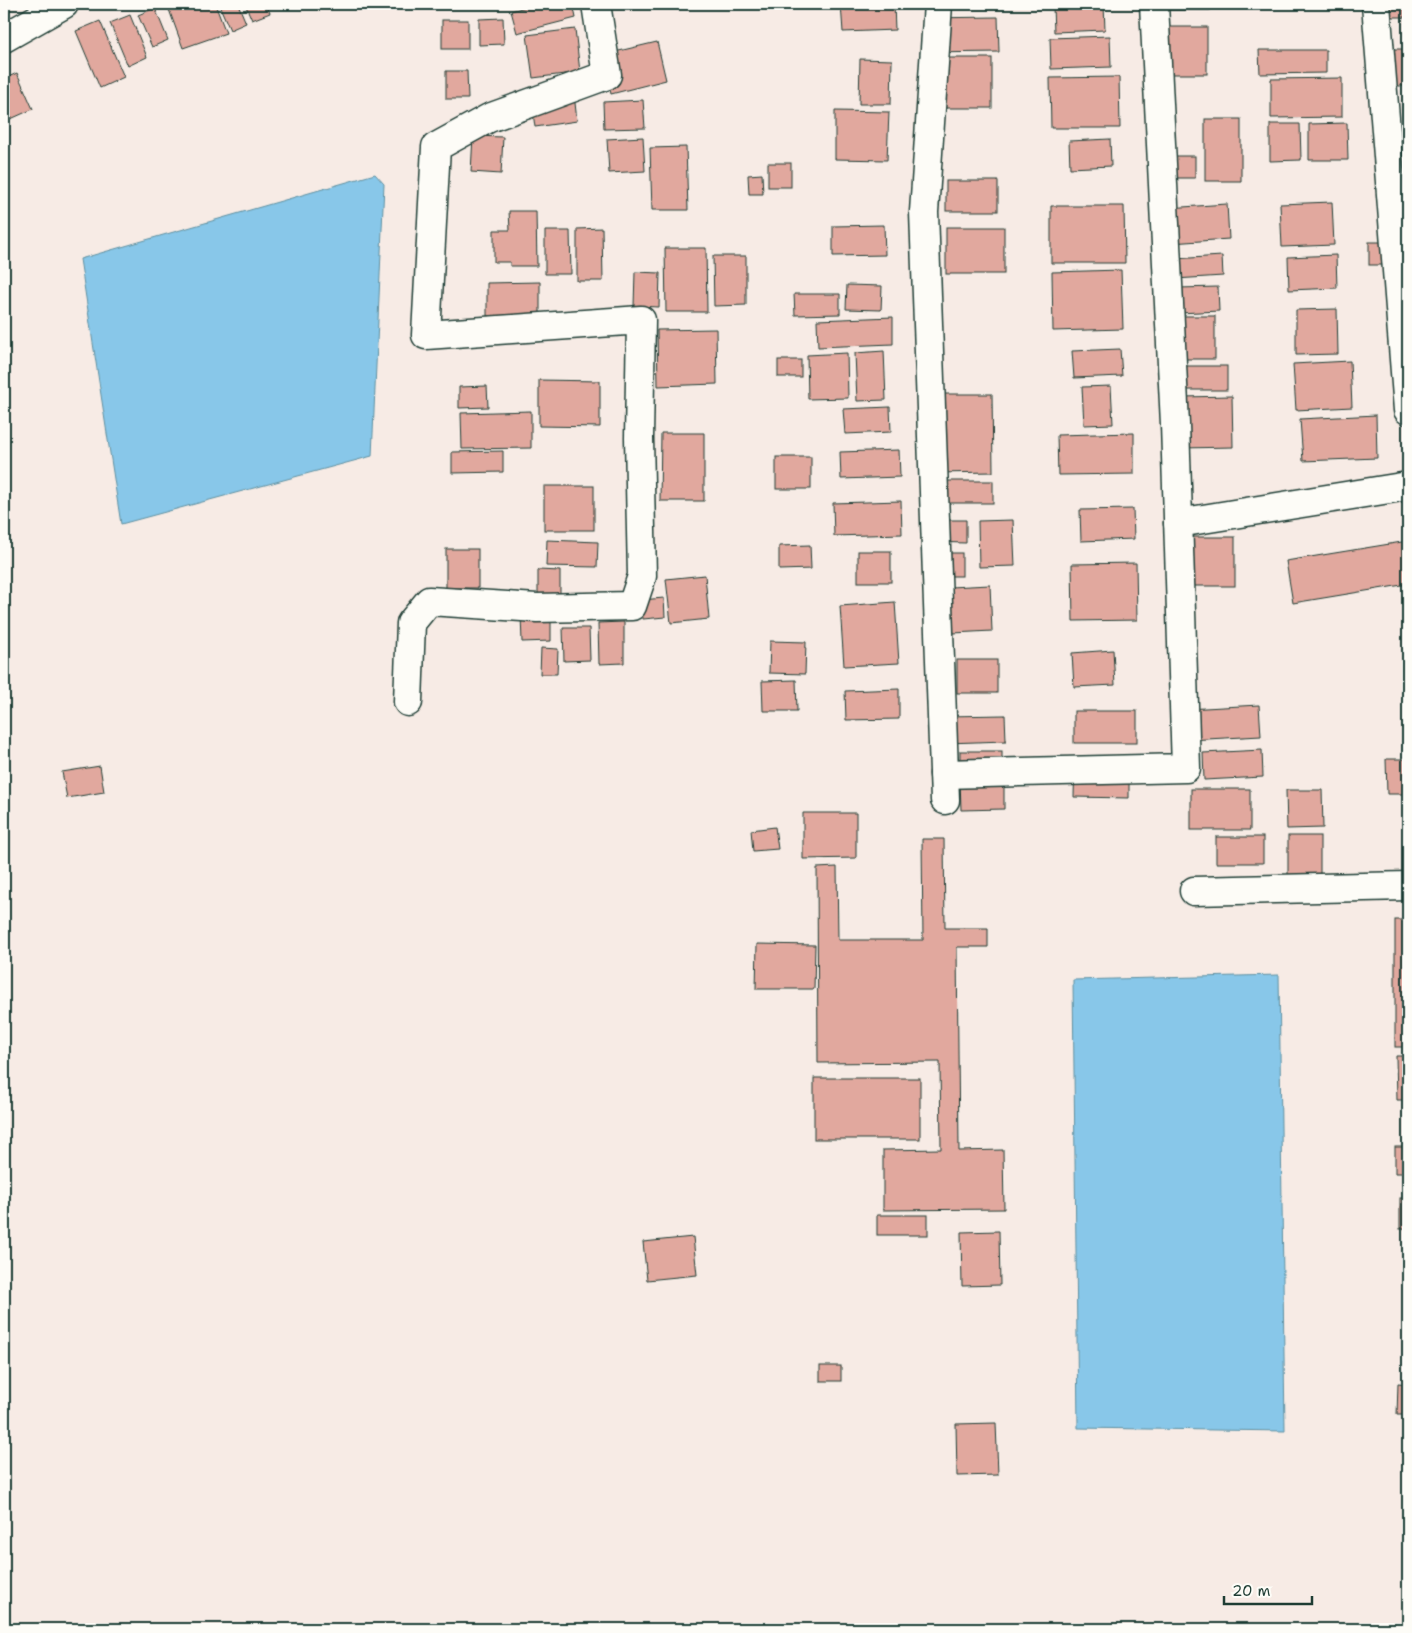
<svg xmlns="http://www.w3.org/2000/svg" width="1412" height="1633" viewBox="0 0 1412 1633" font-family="'Shantell Sans',sans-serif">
<rect width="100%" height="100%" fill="#f7ebe5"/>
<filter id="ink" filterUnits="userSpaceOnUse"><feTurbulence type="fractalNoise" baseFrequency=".02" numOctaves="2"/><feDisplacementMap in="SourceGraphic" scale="10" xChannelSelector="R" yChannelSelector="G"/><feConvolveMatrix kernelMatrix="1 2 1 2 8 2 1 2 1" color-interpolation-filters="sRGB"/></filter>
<g filter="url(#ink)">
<g fill="#88c7e9" stroke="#5e90a1">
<path d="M375,174L384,184L372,456L121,524L80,259Z"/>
<path d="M1279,975L1285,1431L1078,1428L1073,980Z"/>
</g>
<g fill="#e1a89e" stroke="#1f3d34">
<path d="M167,4H215L226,33L183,48Z"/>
<path d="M229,4H238L246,23L230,30L220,7Z"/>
<path d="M245,4H266L270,13L252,20Z"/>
<path d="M536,4H573L576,18L517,33L511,11Z"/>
<path d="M841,4H894L895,30L843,32Z"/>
<rect x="1149" y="4" width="61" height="6"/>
<path d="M1374,4H1408V17H1375Z"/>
<path d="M1104,5L1105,30L1054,32L1053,7Z"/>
<path d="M155,8L168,40L152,47L138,15Z"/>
<path d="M130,15L147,57L128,66L110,23Z"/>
<path d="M998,17L999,52L925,53L924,18Z"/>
<path d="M503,18L504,44L479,45V19Z"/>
<rect x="442" y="20" width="26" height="29"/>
<path d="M100,21L124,77L100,88L76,31Z"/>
<rect x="1162" y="27" width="45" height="47"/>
<path d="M575,29L580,72L533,78L527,35Z"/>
<path d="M1110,36L1111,67L1051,69L1050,38Z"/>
<path d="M657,42L666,80L611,94L602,55Z"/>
<rect x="1394" y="49" width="14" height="37"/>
<path d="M1259,50H1326V73L1260,74Z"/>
<rect x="933" y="58" width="59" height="50"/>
<path d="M860,59L892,60L891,104H859Z"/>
<path d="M446,71H467L468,99H446Z"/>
<path d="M17,73L33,109L4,122V79Z"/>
<path d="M1119,77L1120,128H1051L1050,78Z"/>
<path d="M1342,78V117L1271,118V79Z"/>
<path d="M574,94L577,121L535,127L531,99Z"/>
<path d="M643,100L645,128L604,129L603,102Z"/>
<path d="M835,111L889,112L887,160L835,159Z"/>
<rect x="1205" y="119" width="36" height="62"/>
<path d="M1347,123L1348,160H1309V124Z"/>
<path d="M1408,123V152L1393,153L1392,124Z"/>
<path d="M1270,124H1300L1301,160L1270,161Z"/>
<path d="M473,136L503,137L501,174L471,172Z"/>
<path d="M643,137L645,171L609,173L607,139Z"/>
<path d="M1110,139L1111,166L1070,168L1069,141Z"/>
<path d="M686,147L688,210H652L650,148Z"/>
<rect x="1165" y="156" width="30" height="22"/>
<rect x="768" y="163" width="23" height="24"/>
<path d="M762,174L763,194H749L748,175Z"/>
<rect x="1405" y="176" width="3" height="58"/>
<rect x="946" y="181" width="52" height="30"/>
<path d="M1332,202L1334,245L1282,247L1280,204Z"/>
<path d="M1227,204L1229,239L1171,243L1168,208Z"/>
<path d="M1051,206H1124L1125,263H1051Z"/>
<path d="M509,211H536L537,266H510V262H494V230H510Z"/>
<path d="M884,225L885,255L833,256V226Z"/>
<rect x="946" y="227" width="58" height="47"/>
<path d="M602,228L603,281H577V229Z"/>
<path d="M545,231H570L571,274H545Z"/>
<rect x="1369" y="242" width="39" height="23"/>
<path d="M665,248H706L707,312H666Z"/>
<path d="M1336,255L1337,288L1289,290L1288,257Z"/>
<path d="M713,256H746V305L714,306Z"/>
<path d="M1222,256L1223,276L1175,279L1174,259Z"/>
<path d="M1121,270L1123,329L1053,331L1052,272Z"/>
<path d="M635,272L660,273L659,307L634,306Z"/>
<path d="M540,282V315L487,316V283Z"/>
<path d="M847,285L882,286L881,310L846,309Z"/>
<path d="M1218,287L1219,311L1179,313L1178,288Z"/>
<path d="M794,294H840V314L795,315Z"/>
<path d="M1337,309L1338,354L1296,355V310Z"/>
<rect x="1169" y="316" width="46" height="43"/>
<path d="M893,317V344L818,347L817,320Z"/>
<path d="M716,329L717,384L658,386L657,330Z"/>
<path d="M1120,349L1122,376L1074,378L1072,351Z"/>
<path d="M884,351L886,400L857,401L855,353Z"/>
<path d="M847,353L848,398L808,399L807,355Z"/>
<rect x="778" y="360" width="23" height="17"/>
<path d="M1350,361L1352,407L1296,410L1293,364Z"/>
<rect x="1175" y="366" width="52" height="24"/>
<path d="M539,380L600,381V427L539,426Z"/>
<path d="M487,386L488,407L459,408V387Z"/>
<path d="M1111,386L1113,424L1084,425L1082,387Z"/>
<path d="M936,394H992L993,472L937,473Z"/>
<path d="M1232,396L1233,447L1182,448V397Z"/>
<path d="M890,407L891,432L845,434L843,409Z"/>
<path d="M531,411V448L462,449L461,413Z"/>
<path d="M1376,415L1377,458L1303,461L1300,419Z"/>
<path d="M661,433H704V501H660Z"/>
<path d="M1134,433V474L1058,475L1057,435Z"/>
<path d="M899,450L900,477L841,479L840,452Z"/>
<path d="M503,451V472L452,473V452Z"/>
<rect x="776" y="457" width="35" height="32"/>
<rect x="931" y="481" width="62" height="22"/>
<rect x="544" y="486" width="50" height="44"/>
<path d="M901,501L902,534L834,536L833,503Z"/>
<path d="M1133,509L1134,539L1081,541L1080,510Z"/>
<path d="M928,520H966V543L928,542Z"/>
<path d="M1013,520L1015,566L979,567L978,521Z"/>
<rect x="1183" y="537" width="52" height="49"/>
<path d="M547,540L598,542L597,567L546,566Z"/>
<path d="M1408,541V584L1293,603L1286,561Z"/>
<path d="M810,545L811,569L779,570V546Z"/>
<rect x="446" y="549" width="32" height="39"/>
<rect x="858" y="551" width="33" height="31"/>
<rect x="929" y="553" width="33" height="23"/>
<path d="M1136,563L1137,620L1073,621L1072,564Z"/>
<path d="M538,570L560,571V598H538Z"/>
<path d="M705,575L709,619L671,623L666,579Z"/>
<path d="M990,585L992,631L953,633L950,587Z"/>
<path d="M664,598L665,617L643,619L641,600Z"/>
<path d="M895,602L899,663L844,666L840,606Z"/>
<path d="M551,614V641L522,642L521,615Z"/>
<path d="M624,622V663L599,664L598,623Z"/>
<path d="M563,628H589L590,660L564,661Z"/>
<path d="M770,641L806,642L805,674L769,673Z"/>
<path d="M541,648L558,649L557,674H540Z"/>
<path d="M1113,650L1115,685L1074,687L1072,653Z"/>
<rect x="957" y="660" width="40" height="33"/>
<path d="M796,680L797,711H763L762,681Z"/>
<path d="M899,689V719L846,720L845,691Z"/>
<path d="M1259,705L1261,736L1189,740L1187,709Z"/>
<rect x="1074" y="711" width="63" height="32"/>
<path d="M1005,715L1006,741L946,743V716Z"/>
<path d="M1262,750L1263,777L1204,780L1203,753Z"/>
<rect x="960" y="751" width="42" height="22"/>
<path d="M1075,757L1129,758V798L1074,797Z"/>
<path d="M1386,759H1408V794H1387Z"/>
<path d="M100,766L104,792L67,798L62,772Z"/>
<path d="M1004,777V809L961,810L960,778Z"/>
<rect x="1191" y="789" width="59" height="41"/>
<path d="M1286,790H1322L1323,828L1287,829Z"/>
<path d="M803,813H856V858L803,859Z"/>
<path d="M775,827L778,849L753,851L751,830Z"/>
<rect x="1288" y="836" width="32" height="52"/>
<rect x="1216" y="837" width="47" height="26"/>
<path d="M922,839H944L945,928H988V947H957L959,1151L1003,1150L1004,1209L883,1210V1150L941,1149L940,1062L818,1063L817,868L837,867L838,940H923Z"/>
<rect x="1395" y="920" width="13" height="127"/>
<path d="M757,944L815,945L814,989H756Z"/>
<path d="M1396,1056H1408V1100H1397Z"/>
<rect x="814" y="1078" width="106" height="61"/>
<rect x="1395" y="1147" width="13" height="26"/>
<rect x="1400" y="1198" width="8" height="31"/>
<rect x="877" y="1215" width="51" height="20"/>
<path d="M999,1231L1000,1285L962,1286L961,1232Z"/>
<path d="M693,1237L697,1275L647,1280L643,1242Z"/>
<rect x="820" y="1366" width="21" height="15"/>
<path d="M1398,1383L1408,1384V1415H1397Z"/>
<path d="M996,1423L998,1475L957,1476L956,1424Z"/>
</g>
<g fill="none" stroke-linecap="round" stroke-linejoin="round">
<g stroke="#1f3d34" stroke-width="31">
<g id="minor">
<path d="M938,4L924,212L945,800"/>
<path d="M1376,4L1408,410"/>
<path d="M4,38L64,4"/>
<path d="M1178,523L1408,486"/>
<path d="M408,702L411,623L429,601L537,608L632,606L642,576L639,438L641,320L426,335L436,147L489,118L607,75L596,4"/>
<path d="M944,774L1186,768L1175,424L1154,4"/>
<path d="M1194,891L1408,886"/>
</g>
</g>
<use href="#minor" stroke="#fdfcf7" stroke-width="28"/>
</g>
</g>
<rect width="1412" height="1633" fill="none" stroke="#fdfcf7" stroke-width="20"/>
<rect x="10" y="10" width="1392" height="1613" fill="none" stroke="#1f3d34" stroke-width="2" filter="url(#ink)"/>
<path d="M1224 1596v8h88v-8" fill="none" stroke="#1f3d34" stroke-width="2.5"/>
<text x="1232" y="1596" font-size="15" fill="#1f3d34" stroke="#fdfcf7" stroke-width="4" paint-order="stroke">20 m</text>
</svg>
